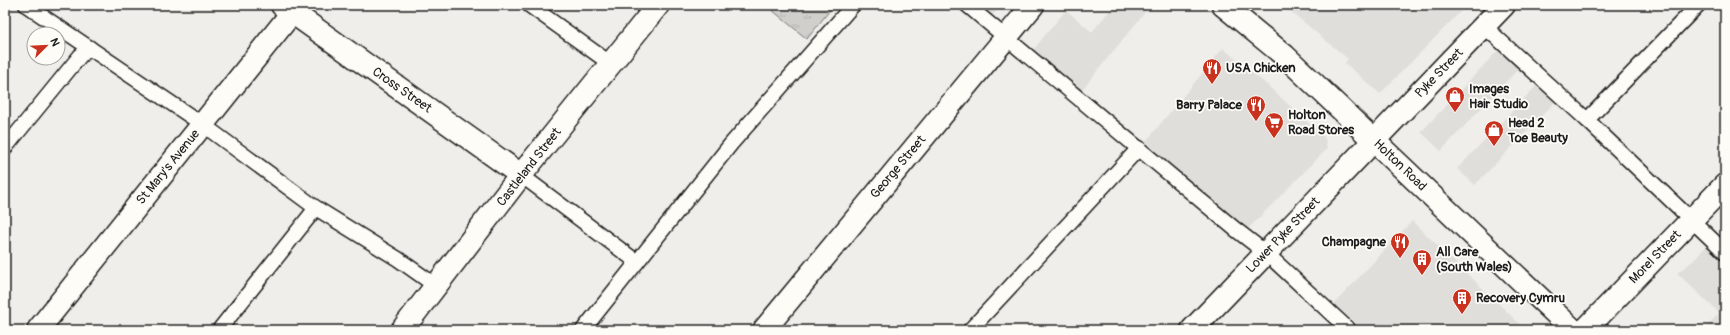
<svg xmlns="http://www.w3.org/2000/svg" width="1730" height="335" viewBox="0 0 1730 335" font-family="Pangolin,sans-serif">
<defs>
<pattern id="grass-tufts" width="24" height="20" patternUnits="userSpaceOnUse"><rect width="24" height="20" fill="#d0cfcc"/><path d="M3 7l-1-3M5 7V3M7 7l1-3M15 17l-1-3M17 17v-4M19 17l1-3" fill="none" stroke="#b2b1af"/></pattern>
</defs>
<rect width="100%" height="100%" fill="#f0eeea"/>
<filter id="ink" filterUnits="userSpaceOnUse"><feTurbulence type="fractalNoise" baseFrequency=".025" numOctaves="2"/><feDisplacementMap in="SourceGraphic" scale="8" xChannelSelector="R" yChannelSelector="G"/><feConvolveMatrix kernelMatrix="1 2 1 2 8 2 1 2 1" color-interpolation-filters="sRGB"/></filter>
<g filter="url(#ink)">
<g fill="#e0deda">
<path d="M979,5H1001L992,16Z"/>
<path d="M1114,5H1151L1080,92L1033,50L1066,10L1092,32Z"/>
<path d="M1283,5H1467L1380,94L1345,63L1348,59Z"/>
<path d="M1223,48L1266,84L1325,138L1327,149L1244,233L1143,145Z"/>
<path d="M1500,48L1520,67L1441,151L1421,132Z"/>
<path d="M1538,84L1556,101L1475,185L1457,169Z"/>
<path d="M1412,221L1526,330H1358L1332,306Z"/>
<path d="M1708,244L1725,261V330H1704L1719,313L1677,273L1694,260Z"/>
</g>
<path fill="url(#grass-tufts)" stroke="#767674" d="M766,5H834L807,39Z"/>
<g fill="none" stroke-linecap="round" stroke-linejoin="round">
<g stroke="#1c1c1c" stroke-width="17">
<g id="lane">
<path d="M26,5L202,124L316,208"/>
<path d="M529,5L611,64"/>
<path d="M967,5L1235,229L1266,253L1349,330"/>
<path d="M1698,5L1587,120L1725,252"/>
<path d="M1484,26L1587,120"/>
<path d="M5,148L80,56L90,48"/>
<path d="M521,175L637,262"/>
<path d="M219,330L316,208L398,259L436,286"/>
<path d="M583,330L731,144L853,5"/>
<path d="M970,330L1139,148"/>
</g>
</g>
<g stroke="#1c1c1c" stroke-width="25">
<g id="street">
<path d="M282,5L521,175"/>
<path d="M38,330L298,5"/>
<path d="M402,330L521,175L658,5"/>
<path d="M764,330L1033,5"/>
<path d="M1192,330L1504,5"/>
<path d="M1585,330L1725,185"/>
</g>
</g>
<g stroke="#1c1c1c" stroke-width="25">
<path id="secondary" d="M1223,5L1285,56L1573,330"/>
</g>
<use href="#lane" stroke="#fdfcf7" stroke-width="14"/>
<use href="#street" stroke="#fdfcf7" stroke-width="22"/>
<use href="#secondary" stroke="#fdfcf7" stroke-width="22"/>
</g>
</g>
<defs>
<g id="restaurant-pin" transform="scale(1)"><path d="M0 17L-7.5 6A9.5 9.5 0 1 1 7.5 6Z" fill="#c8321e" stroke="#fdfcf7"/><path d="M-5-6h1v4h1v-4h1v4h1v-4h1v5L-1.5 .5V6h-2V.5L-5-1ZM5-6V6H3V1.5H1.5Q1.5-4 5-6Z" fill="#fff"/></g>
<g id="shop-pin" transform="scale(1)"><path d="M0 17L-7.5 6A9.5 9.5 0 1 1 7.5 6Z" fill="#c8321e" stroke="#fdfcf7"/><path d="M-5-2.5h2.3a2.7 3.5 0 0 1 5.4 0H5L5.5 6h-11ZM-1.5-2.5h3a1.5 2.3 0 0 0-3 0Z" fill="#fff"/></g>
<g id="supermarket-pin" transform="scale(1)"><path d="M0 17L-7.5 6A9.5 9.5 0 1 1 7.5 6Z" fill="#c8321e" stroke="#fdfcf7"/><path d="M-6-5.5h2.5l.6 2H6L4.5 2H-2.5L-4.4-4H-6ZM-1.5 3.2a1.3 1.3 0 1 0 .1 0ZM3 3.2a1.3 1.3 0 1 0 .1 0Z" fill="#fff"/></g>
<g id="building-pin" transform="scale(1)"><path d="M0 17L-7.5 6A9.5 9.5 0 1 1 7.5 6Z" fill="#c8321e" stroke="#fdfcf7"/><path d="M-4-6H4V6H1V3H-1V6H-4ZM-2.5-4.3h1.7v1.8h-1.7ZM.8-4.3h1.7v1.8H.8ZM-2.5-1h1.7V.8h-1.7ZM.8-1h1.7V.8H.8Z" fill="#fff"/></g>
</defs>
<g fill-rule="evenodd">
<use href="#restaurant-pin" x="1212" y="68"/>
<use href="#shop-pin" x="1455" y="96"/>
<use href="#restaurant-pin" x="1256" y="105"/>
<use href="#supermarket-pin" x="1274" y="122"/>
<use href="#shop-pin" x="1494" y="130"/>
<use href="#restaurant-pin" x="1400" y="242"/>
<use href="#building-pin" x="1422" y="259"/>
<use href="#building-pin" x="1462" y="298"/>
</g>
<g text-anchor="middle" dominant-baseline="central" stroke-width="3.5" stroke-linejoin="round" paint-order="stroke">
<g font-size="13" font-weight="bold" fill="#1c1c1c" stroke="#fdfcf7" text-anchor="start">
<text x="1226" y="68">USA Chicken</text>
<text x="1469" y="89">Images<tspan x="1469" dy="15">Hair Studio</tspan></text>
<text x="1242" y="105" text-anchor="end">Barry Palace</text>
<text x="1288" y="115">Holton<tspan x="1288" dy="15">Road Stores</tspan></text>
<text x="1508" y="123">Head 2<tspan x="1508" dy="15">Toe Beauty</tspan></text>
<text x="1386" y="242" text-anchor="end">Champagne</text>
<text x="1436" y="252">All Care<tspan x="1436" dy="15">(South Wales)</tspan></text>
<text x="1476" y="298">Recovery Cymru</text>
</g>
<g font-size="13" fill="#1c1c1c" stroke="#fdfcf7">
<text transform="translate(1439 73) rotate(-46)">Pyke Street</text>
<text transform="translate(402 90) rotate(35)">Cross Street</text>
<text transform="translate(1400 165) rotate(44)">Holton Road</text>
<text transform="translate(168 167) rotate(-51)">St Mary's Avenue</text>
<text transform="translate(529 167) rotate(-52)">Castleland Street</text>
<text transform="translate(898 167) rotate(-50)">George Street</text>
<text transform="translate(1283 235) rotate(-46)">Lower Pyke Street</text>
<text transform="translate(1655 257) rotate(-46)">Morel Street</text>
</g>
</g>
<rect width="1730" height="335" fill="none" stroke="#fdfcf7" stroke-width="20"/>
<rect x="10" y="10" width="1710" height="315" fill="none" stroke="#1c1c1c" stroke-width="1.5" filter="url(#ink)"/>
<g transform="translate(46 46) rotate(66)"><circle r="19" fill="#fdfcf7" stroke="#a3a29f"/>
<path d="M0-3L7 15L0 10L-7 15Z" fill="#c8321e"/>
<text y="-6" font-size="11" font-weight="bold" text-anchor="middle" fill="#1c1c1c">N</text>
</g>
</svg>
